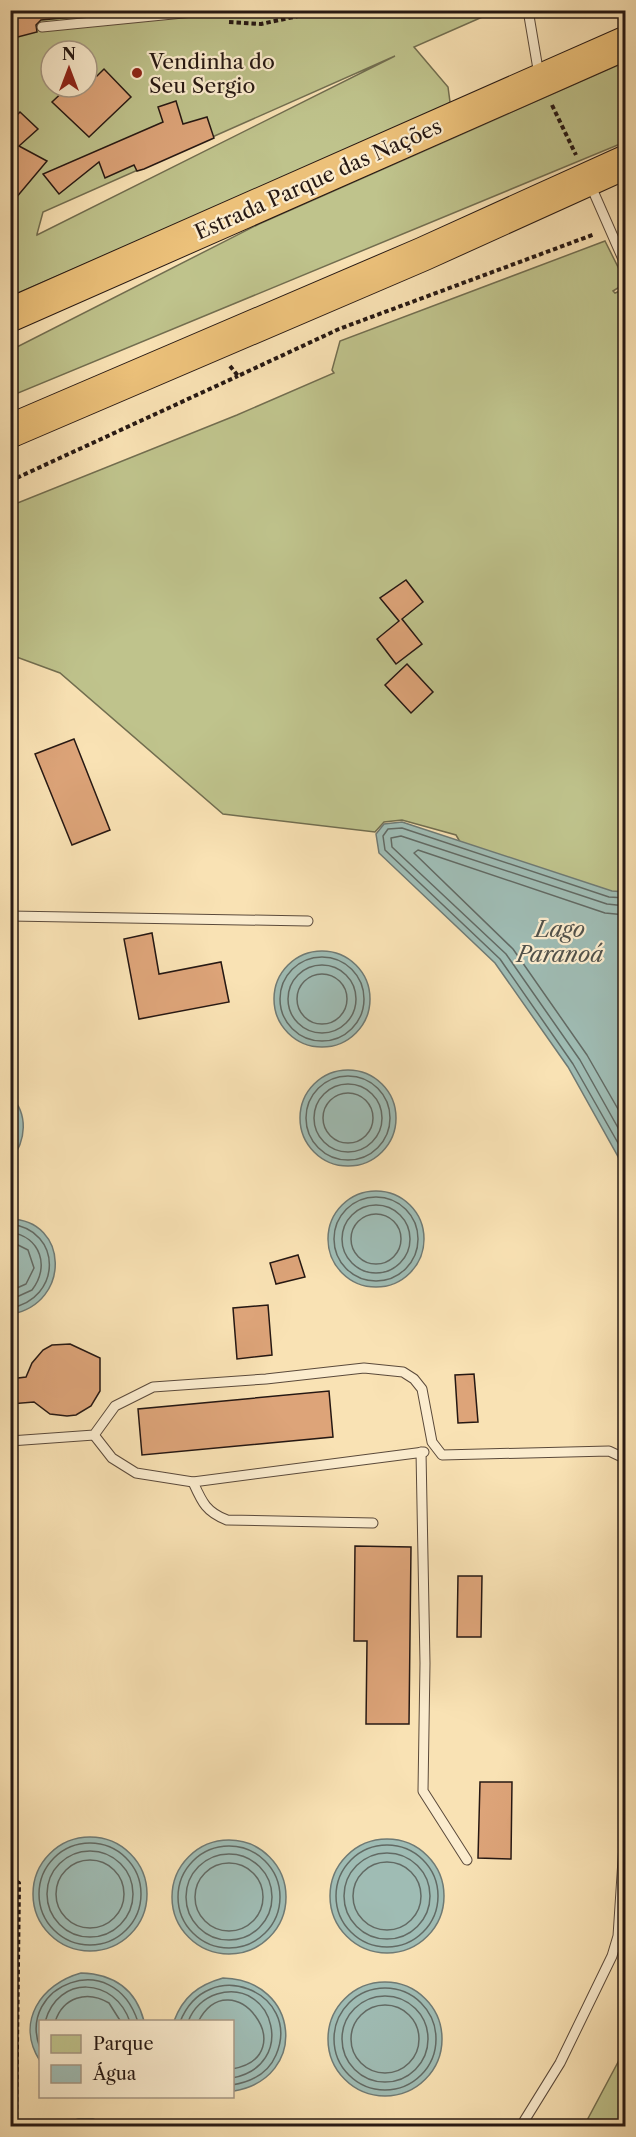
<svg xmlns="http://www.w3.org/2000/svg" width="636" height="2137" viewBox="0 0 636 2137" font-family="'Libre Caslon Text',serif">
<rect width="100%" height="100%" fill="#f9e2b4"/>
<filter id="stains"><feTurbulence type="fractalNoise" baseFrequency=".00333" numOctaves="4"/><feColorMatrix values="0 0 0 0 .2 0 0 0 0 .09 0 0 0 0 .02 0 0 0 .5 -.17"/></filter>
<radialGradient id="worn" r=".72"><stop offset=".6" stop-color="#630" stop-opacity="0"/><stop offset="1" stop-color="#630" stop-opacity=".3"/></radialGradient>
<g fill="#bfc38c" stroke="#726e50" stroke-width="1.5" fill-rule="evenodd">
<path d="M17,10L496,11L414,47L448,87L450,102L432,114L11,296V13ZM51,51H87V87H51ZM395,56L37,235V234L43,212Z"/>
<path d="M625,62V142L11,396V350L259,224Z"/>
<path d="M605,241L626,283L613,291L615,293L620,291L626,302L625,1122L456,835L402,820L384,822L375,832L223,814L60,673L11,655L10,506L237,415L334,373L332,370L340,341Z"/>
<path d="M625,2049V2126H584Z"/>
</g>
<g fill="#9fbcb4" stroke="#6f7a74" stroke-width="1.5">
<path d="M402,822L612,891L625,892V1169L568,1067L495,963L379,853L376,834L384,824Z"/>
<circle cx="322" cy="999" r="48"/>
<circle cx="348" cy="1118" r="48"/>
<path d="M10,1095C29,1114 26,1141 11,1160Z"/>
<circle cx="376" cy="1239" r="48"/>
<path d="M10,1219C69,1220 71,1303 12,1314Z"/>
<circle cx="90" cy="1894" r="57"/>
<circle cx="387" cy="1896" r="57"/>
<circle cx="229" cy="1897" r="57"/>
<path d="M81,1973C114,1974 136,1990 144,2021L40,2022V2061C15,2022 41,1984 81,1973Z"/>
<path d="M223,1978C300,1980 309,2078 234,2091L232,2022L174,2021C183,1997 198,1985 223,1978Z"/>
<circle cx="385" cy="2039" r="57"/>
<path d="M78,2119H93L112,2126H57Z"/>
</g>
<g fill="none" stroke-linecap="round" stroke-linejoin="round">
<g stroke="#626a64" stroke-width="1.5">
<path d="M626,898L609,897L402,828L388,829L383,836L385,850L500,959L573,1064L626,1157"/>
<path d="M626,906L607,904L401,836L391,838L392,847L506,954L580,1060L626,1142"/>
<path d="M626,915L605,913L418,850L414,853L513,949L587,1055L626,1123"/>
<circle cx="322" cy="999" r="42"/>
<circle cx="322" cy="999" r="34"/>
<circle cx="322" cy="999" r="25"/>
<circle cx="348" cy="1118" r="42"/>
<circle cx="348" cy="1118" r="34"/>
<circle cx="348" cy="1118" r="25"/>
<circle cx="376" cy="1239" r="42"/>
<circle cx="376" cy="1239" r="34"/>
<circle cx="376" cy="1239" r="25"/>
<path d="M10,1224C63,1230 62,1299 10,1308"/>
<path d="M10,1232C41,1237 50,1267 32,1290L10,1300"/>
<path d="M10,1241L28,1250L34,1268L26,1284L10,1291"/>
<circle cx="90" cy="1894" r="51"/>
<circle cx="387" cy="1896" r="51"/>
<circle cx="229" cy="1897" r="51"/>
<circle cx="90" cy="1894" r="43"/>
<circle cx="387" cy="1896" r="43"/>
<circle cx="229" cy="1897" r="43"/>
<circle cx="90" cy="1894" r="34"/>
<circle cx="387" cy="1896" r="34"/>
<circle cx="229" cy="1897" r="34"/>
<circle cx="385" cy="2039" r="51"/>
<circle cx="385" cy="2039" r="43"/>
<circle cx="385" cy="2039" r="34"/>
<path d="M45,2022C58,1974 115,1977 130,2022"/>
<path d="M55,2022C63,1997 87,1990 109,2003L121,2022"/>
<path d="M180,2022C207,1953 303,1992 276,2055C268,2074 251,2082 232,2085"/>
<path d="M188,2022C193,2008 204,1998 217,1994C274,1977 298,2066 232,2078"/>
<path d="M198,2022C232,1957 306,2056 232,2069"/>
<path d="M40,2048C16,1986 113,1945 138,2022"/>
</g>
</g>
<g fill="#dda479" stroke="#261813" stroke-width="1.5">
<path d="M10,10H93L94,15L41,20L36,25L37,32L10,39Z"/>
<path d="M87,65L97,76L104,69L131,97L89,137L52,102L68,87H87Z"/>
<path d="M176,101L183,124L207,117L214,138L144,169L137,171L134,165L105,178L99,162L59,194L43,174L163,122L158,107Z"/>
<path d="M20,112L38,129L19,146L47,161L10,205V122Z"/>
<path d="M406,580L423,602L402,619L422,644L396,664L377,639L399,621L380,598Z"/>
<path d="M407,664L433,692L411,713L385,685Z"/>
<path d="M74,739L110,830L72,845L35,754Z"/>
<path d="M152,933L159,974L221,962L229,1002L139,1019L124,939Z"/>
<path d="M298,1255L305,1277L276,1284L270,1263Z"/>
<path d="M268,1305L272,1355L237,1359L233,1308Z"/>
<path d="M70,1344L100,1358V1391L91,1406L76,1415L67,1416L50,1414L34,1402L10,1404V1379L26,1377L32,1363L43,1350L52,1345Z"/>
<path d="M474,1374L478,1422L458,1423L455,1375Z"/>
<path d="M329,1391L333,1437L142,1455L138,1409Z"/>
<path d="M355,1546L411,1547L409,1724H366L367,1641H354Z"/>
<path d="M458,1576H482L481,1637H457Z"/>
<path d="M480,1782H512L511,1859L478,1858Z"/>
</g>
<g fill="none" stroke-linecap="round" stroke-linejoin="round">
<g stroke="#5b4a3b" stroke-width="11">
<g id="lane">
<path d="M528,10L539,75"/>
<path d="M42,27L213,10"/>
<path d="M590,184L626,266"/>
<path d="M10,916L308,921"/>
<path d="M94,1435L112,1458L136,1473L193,1482L424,1452"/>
<path d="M10,1441L94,1435L115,1406L153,1387L266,1379L364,1368L403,1372L414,1379L422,1389L432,1442L442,1455L609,1451L626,1459"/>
<path d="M421,1452L425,1663L423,1791L467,1860"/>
<path d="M193,1482C202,1502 206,1512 227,1520L373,1523"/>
<path d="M521,2126L560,2063L612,1956L618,1936L626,1814"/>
</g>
</g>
<g stroke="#261813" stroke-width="35">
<g id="highway">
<path d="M10,315L626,43"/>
<path d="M10,431L423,254L626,162"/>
</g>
</g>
<g stroke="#261813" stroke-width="4" stroke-dasharray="4.5 3" stroke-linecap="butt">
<path d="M229,22L261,24L326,10"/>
<path d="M552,105L576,155"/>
<path d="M230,366L238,376L339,329L595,234"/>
<path d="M10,481L238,376"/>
<path d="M10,1877L19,1883L16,2126"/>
</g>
<use href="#lane" stroke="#fbecce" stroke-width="9"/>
<use href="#highway" stroke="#ecc17a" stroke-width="33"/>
</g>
<circle fill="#8f2418" stroke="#fbecce" stroke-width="2" cx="137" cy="73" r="6"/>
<g text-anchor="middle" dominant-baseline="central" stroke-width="4.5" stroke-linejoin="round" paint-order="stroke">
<g font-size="21" fill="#261813" stroke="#fbecce" text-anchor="start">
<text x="149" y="61">Vendinha do<tspan x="149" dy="24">Seu Sergio</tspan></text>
</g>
<g font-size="21" fill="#261813" stroke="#fbecce">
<text transform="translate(318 179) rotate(-24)">Estrada Parque das Nações</text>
</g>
<g font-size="22" font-style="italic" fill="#50514b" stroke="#fbecce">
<text x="560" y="929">Lago<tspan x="560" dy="25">Paranoá</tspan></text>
</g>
</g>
<rect width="636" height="2137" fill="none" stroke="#f9e2b4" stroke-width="36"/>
<rect x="12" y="12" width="612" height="2113" fill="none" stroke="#261813" stroke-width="3"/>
<rect x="18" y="18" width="600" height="2101" fill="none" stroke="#261813" stroke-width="1.5"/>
<rect x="39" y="2020" width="195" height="78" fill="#fbecce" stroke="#a69783" stroke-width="1.5"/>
<rect x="51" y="2035" width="30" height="18" fill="#bfc38c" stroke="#a69783" stroke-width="1.5"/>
<text x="93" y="2050" font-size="18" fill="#261813">Parque</text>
<rect x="51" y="2065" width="30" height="18" fill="#9fbcb4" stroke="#a69783" stroke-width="1.5"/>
<text x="93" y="2080" font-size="18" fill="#261813">Água</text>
<g transform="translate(69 69)"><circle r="28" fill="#fbecce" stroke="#a69783" stroke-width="1.5"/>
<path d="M0-4.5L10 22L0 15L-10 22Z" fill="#8f2418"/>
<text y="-9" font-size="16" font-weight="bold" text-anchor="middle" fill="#261813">N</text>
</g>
<rect width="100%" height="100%" filter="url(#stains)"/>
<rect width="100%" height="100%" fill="url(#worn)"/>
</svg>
